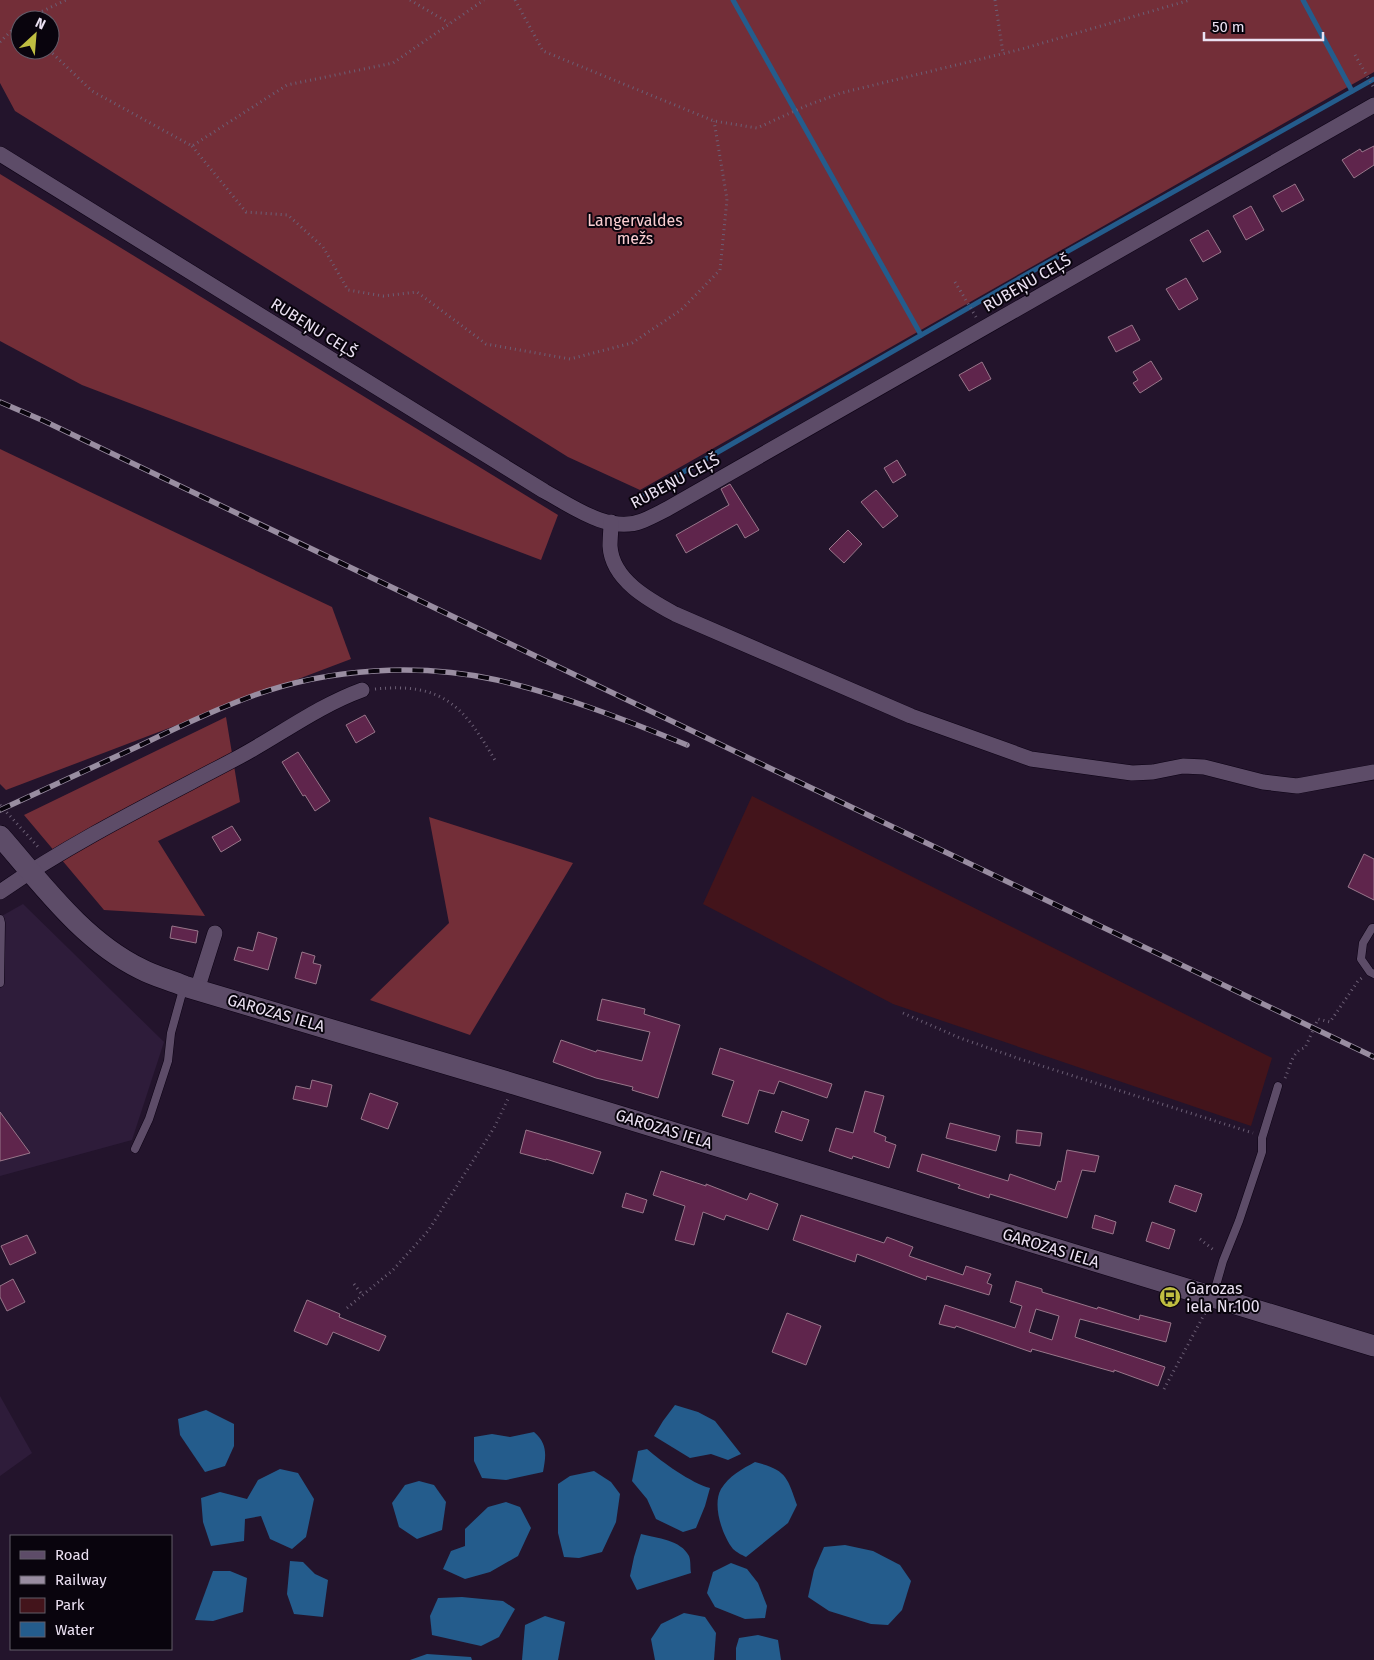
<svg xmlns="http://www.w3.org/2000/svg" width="1374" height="1660" viewBox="0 0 1374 1660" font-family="'Fira Sans',sans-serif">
<rect width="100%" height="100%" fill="#23142c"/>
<g fill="#2e1c3a">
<path d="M23,904L164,1042L132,1140L0,1176V917Z"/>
<path d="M0,1396L32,1453L0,1476Z"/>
</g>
<path fill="#43141b" d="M752,796L1272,1058L1251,1126L893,1004L703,904Z"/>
<g fill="#732e38" fill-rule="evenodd">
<path d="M0,0H1374V72L640,490L568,457L15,111L0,83ZM20,20H50V50H20Z"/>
<path d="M0,174L558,515L541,560L82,385L0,341Z"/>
<path d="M0,449L332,607L351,659L6,790L0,784Z"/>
<path d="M226,717L240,802L158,841L205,916L104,910L24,815Z"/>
<path d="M429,817L573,863L470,1035L370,1000L449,923Z"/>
</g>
<g fill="#245c8c">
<path d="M675,1405L698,1412L715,1421L741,1454L728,1460L711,1454L690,1458L654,1436L663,1421Z"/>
<path d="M206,1410L234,1424V1446L225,1466L205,1472L180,1435L178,1419Z"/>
<path d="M534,1432C548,1444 546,1456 543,1472L506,1480L482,1478L474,1461V1437L492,1434L510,1437Z"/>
<path d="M647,1449C662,1462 691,1483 710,1488L705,1506L696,1528L683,1532L656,1519L647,1499L632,1481L638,1451Z"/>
<path d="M755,1462C786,1470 787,1476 797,1505L788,1523L746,1557C742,1555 736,1552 733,1549C722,1535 712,1505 721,1489C729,1476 742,1469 755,1462Z"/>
<path d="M280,1469L298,1473L314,1499L306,1537L292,1549L270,1539L261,1516L245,1519L244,1541L211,1546L203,1522L201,1498L220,1492L247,1499L258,1480Z"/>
<path d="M594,1471L611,1482L620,1494L616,1522L602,1552L579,1558L564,1557L558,1533V1484L570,1476Z"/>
<path d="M419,1481L434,1485L446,1502L442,1530L417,1539L399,1527L392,1503L405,1485Z"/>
<path d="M506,1502L520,1507L531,1528L518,1556L490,1572L465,1579L443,1569L451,1551L465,1546V1529L488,1507Z"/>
<path d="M641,1534C657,1538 681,1540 689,1556C691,1561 690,1568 691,1573L637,1590L630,1576L634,1557Z"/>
<path d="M845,1545L873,1551L900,1565L911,1581L902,1610L888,1625L871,1624L829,1611L808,1597L814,1570L824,1547Z"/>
<path d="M290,1561L303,1562L315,1574L328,1580L323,1617L294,1614L287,1594Z"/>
<path d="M731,1563L747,1569L758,1583L767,1606L765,1618L745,1619L715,1607L707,1593L713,1572Z"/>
<path d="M213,1571H230L247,1578L243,1612L213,1621L195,1620Z"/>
<path d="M462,1597L503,1601L515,1609L499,1637L481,1646L432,1635L430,1616L438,1598Z"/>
<path d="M684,1613L705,1617L716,1633L714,1660H655L651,1639L661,1624Z"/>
<path d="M545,1616L565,1622L558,1660H522L525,1625Z"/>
<path d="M758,1635L778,1640L781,1660H736V1648L739,1638Z"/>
<path d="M427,1654L471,1657L472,1660H410Z"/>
</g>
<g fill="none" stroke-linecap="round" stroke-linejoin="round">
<g stroke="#245c8c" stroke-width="5">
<path d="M733,0L921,335"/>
<path d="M1303,0L1352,91"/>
<path d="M645,494L1022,277L1374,79"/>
</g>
</g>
<g fill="#5f254c" stroke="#98768a" fill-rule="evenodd">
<path d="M1374,146V165L1354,178L1342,160L1360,149L1362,152Z"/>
<path d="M1295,184L1304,200L1282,212L1273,196Z"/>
<path d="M1251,206L1264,230L1246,240L1233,216Z"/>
<path d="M1208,230L1221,252L1203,262L1190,240Z"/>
<path d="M1186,278L1198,299L1179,310L1166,289Z"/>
<path d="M1132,325L1140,340L1116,352L1108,337Z"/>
<path d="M1151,361L1162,379L1140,393L1133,383L1138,380L1133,372Z"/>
<path d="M982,362L991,379L969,391L959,375Z"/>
<path d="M897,460L906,475L893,483L884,468Z"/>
<path d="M730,484L759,530L745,538L737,524L686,553L676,535L729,505L721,489Z"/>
<path d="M876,490L898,516L883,528L861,502Z"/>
<path d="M848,530L862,544L844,563L829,549Z"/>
<path d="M365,715L375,732L356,743L346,725Z"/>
<path d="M298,752L330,801L315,811L305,795L303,796L282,762Z"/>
<path d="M232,826L241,840L221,852L212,837Z"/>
<path d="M1364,854L1374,859V900L1348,887Z"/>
<path d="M172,926L198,931L196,943L170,938Z"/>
<path d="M258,932L277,938L268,970L234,960L238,947L253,951Z"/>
<path d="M302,952L315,956L313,963L321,965L316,984L295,978Z"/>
<path d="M602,999L645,1009L644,1014L680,1025L658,1098L632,1090L633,1087L596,1078L553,1062L561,1040L596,1052L597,1050L642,1061L650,1032L597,1020Z"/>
<path d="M720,1048L832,1084L827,1098L779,1081L774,1094L759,1090L748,1124L722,1116L734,1081L712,1074Z"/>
<path d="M312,1080L332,1085L327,1107L293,1099L296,1086L310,1089Z"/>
<path d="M865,1091L884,1096L874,1132L886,1137L885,1141L896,1145L889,1168L853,1156L852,1159L829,1151L836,1128L853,1133Z"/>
<path d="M370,1093L398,1103L388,1129L361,1119Z"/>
<path d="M782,1111L809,1120L802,1141L775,1132Z"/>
<path d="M0,1112L30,1153L0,1161Z"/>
<path d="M950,1123L1000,1136L996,1151L946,1138Z"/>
<path d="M526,1130L601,1152L593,1174L546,1159V1160L520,1153Z"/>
<path d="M1017,1130L1042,1133L1040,1146L1016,1143Z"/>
<path d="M1067,1150L1099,1156L1095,1172L1082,1170L1067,1218L990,1194L989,1198L958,1188L960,1185L917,1171L922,1154L1008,1181L1010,1174L1055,1190L1058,1181L1061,1182Z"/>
<path d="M661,1171L706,1186V1184L747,1200L750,1193L778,1204L768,1230L726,1215L724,1220L703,1212L694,1245L675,1240L685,1206L653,1195Z"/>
<path d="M1175,1185L1202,1194L1196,1212L1169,1202Z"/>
<path d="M626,1193L647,1200L643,1213L622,1207Z"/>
<path d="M801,1215L884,1243L887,1237L913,1247L909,1256L963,1275L966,1266L991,1274L987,1283L992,1285L989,1295L927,1276L926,1280L857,1254L855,1262L793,1240Z"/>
<path d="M1095,1215L1116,1222L1113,1234L1092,1228Z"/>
<path d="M1152,1222L1175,1230L1169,1249L1146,1241Z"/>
<path d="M27,1235L36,1253L10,1265L1,1246Z"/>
<path d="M13,1279L25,1302L7,1311L0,1297V1286Z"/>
<path d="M1016,1281L1042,1289V1292L1097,1309L1098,1307L1139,1320L1140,1315L1171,1323L1166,1342L1080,1319L1075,1337L1165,1367L1158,1386L1114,1370V1372L1032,1349L1031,1352L956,1326L955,1328L939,1324L945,1305L1015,1328L1022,1306L1010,1302ZM1036,1309L1059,1316L1052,1340L1029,1332Z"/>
<path d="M307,1300L340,1314L339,1317L386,1336L379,1351L333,1332L327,1345L294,1331Z"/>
<path d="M787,1313L821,1326L806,1365L772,1352Z"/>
</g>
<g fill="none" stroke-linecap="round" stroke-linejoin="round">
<g stroke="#0c0214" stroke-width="9">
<g id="service">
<path d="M0,919L1,923L0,983"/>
<path d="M1374,928H1372L1363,943L1361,959L1370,972L1374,974"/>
<path d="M135,1149L149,1119L168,1061L171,1033L184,986"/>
<path d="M1213,1296L1223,1261L1239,1221L1262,1152V1138L1278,1086"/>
</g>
</g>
<g stroke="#0c0214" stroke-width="16">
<g id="minor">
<path d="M0,154L544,491C572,506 609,534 642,521C650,518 659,513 667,509L1374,105"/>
<path d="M611,522C611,530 610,538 610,546C612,580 649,600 675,614L911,716L1031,759L1132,773L1153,772L1183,766L1204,767L1263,782L1297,786L1374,772"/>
<path d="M0,892C75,840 158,800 239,757C280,735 318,706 362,690"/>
<path d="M197,990L215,933"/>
</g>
</g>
<g stroke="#0c0214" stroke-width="22">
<path id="secondary" d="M0,836C42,884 83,941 141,969C154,976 170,980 184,986L514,1084L1374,1346"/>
</g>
<g stroke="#6c5f75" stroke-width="3" stroke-dasharray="1 4" stroke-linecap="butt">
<path d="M410,0L449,23"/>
<path d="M515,0L543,51L714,121L757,128L808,105L841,93L1022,49L1190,0"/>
<path d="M995,0L1003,53"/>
<path d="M24,20L66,0"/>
<path d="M0,42L20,22"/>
<path d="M49,50L92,91L192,146L287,85L393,63L484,0"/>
<path d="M1355,55L1374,88"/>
<path d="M192,146L246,212L288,215L323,247L348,290L383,296L417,292L486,344L570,359L632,343L681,310L720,270L727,199L714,121"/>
<path d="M955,282L976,317"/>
<path d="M375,689C444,682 464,707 496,762"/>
<path d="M0,805L40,849"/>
<path d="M903,1013L960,1038L1020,1059L1253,1133"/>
<path d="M1285,1078C1290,1068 1292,1050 1305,1048L1318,1019L1330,1022L1358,981L1363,977"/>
<path d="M1200,1239L1215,1251"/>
<path d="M354,1284L363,1296"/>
<path d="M347,1308L393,1270L428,1231L494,1128L508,1099"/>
<path d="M1164,1389L1205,1313"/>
</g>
<use href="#service" stroke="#5d4c68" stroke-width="8"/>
<use href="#minor" stroke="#5d4c68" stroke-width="15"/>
<use href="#secondary" stroke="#5d4c68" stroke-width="21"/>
<g stroke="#998da1" stroke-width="5.5">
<g id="rail">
<path d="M0,402L44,421L1374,1057"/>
<path d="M0,810C47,788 94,767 141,745C178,727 216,709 255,695C330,668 419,663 497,680C562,695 626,720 687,745"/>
</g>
</g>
<use href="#rail" stroke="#09040d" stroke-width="4" stroke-dasharray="11" stroke-linecap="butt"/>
</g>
<defs>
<g id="bus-disc" transform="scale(1.125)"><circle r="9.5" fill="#c0be41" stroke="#09040d"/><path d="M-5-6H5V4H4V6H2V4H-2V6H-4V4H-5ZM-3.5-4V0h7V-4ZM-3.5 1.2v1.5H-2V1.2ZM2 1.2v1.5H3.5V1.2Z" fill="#111"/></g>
</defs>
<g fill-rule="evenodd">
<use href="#bus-disc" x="1170" y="1297"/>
</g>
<g text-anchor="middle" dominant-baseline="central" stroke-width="4" stroke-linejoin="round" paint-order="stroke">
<g font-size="16" fill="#facdd0" stroke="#09040d">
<text x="635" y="220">Langervaldes<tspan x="635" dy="18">mežs</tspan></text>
</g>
<g font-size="16" fill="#ebe1f2" stroke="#09040d">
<text transform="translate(1027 283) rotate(-30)">RUBEŅU CEĻŠ</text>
<text transform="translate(314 328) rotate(32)">RUBEŅU CEĻŠ</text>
<text transform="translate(675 481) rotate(-28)">RUBEŅU CEĻŠ</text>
<text transform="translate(276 1013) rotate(16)">GAROZAS IELA</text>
<text transform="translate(664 1129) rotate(17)">GAROZAS IELA</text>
<text transform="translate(1051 1248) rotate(17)">GAROZAS IELA</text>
</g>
<g font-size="16" fill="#ebe1f2" stroke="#09040d" text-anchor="start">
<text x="1186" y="1288">Garozas<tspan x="1186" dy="18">iela Nr.100</tspan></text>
</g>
</g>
<rect x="10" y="1535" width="162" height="115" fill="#09040d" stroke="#635c69"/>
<rect x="20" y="1551" width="25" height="8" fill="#5d4c68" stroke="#635c69"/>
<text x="55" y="1560" font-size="15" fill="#ebe1f2">Road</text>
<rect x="20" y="1576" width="25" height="8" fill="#998da1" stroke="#635c69"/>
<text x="55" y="1585" font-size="15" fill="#ebe1f2">Railway</text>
<rect x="20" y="1598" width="25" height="15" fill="#43141b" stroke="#635c69"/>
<text x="55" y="1610" font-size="15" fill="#ebe1f2">Park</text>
<rect x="20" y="1622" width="25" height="15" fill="#245c8c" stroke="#635c69"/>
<text x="55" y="1635" font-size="15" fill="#ebe1f2">Water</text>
<g transform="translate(35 35) rotate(26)"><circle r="24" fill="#09040d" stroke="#635c69"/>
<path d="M0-4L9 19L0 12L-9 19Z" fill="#c0be41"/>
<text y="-8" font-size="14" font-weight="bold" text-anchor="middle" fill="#ebe1f2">N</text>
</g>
<path d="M1204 32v8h119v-8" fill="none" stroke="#ebe1f2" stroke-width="2.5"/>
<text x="1212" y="32" font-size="15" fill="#ebe1f2" stroke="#09040d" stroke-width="4" paint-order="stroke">50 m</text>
</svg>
